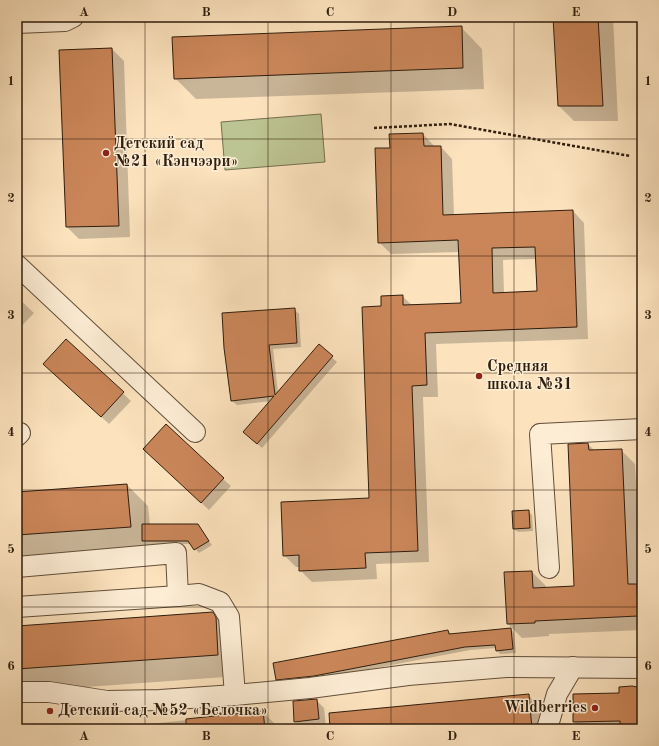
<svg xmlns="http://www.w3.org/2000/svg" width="659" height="746" viewBox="0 0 659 746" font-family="'Old Standard TT',serif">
<rect width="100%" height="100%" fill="#fce3be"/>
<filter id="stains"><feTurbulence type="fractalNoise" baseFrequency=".005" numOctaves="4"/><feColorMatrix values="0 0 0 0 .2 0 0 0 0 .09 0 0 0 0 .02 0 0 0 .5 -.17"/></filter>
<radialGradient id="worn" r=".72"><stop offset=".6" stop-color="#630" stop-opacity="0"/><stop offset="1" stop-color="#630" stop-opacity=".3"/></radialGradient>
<path fill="#bdc493" stroke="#767050" d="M321,114L325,162L225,170L221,122Z"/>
<g fill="#0003" fill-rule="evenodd">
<path d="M554,17H613L618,121H574L559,106Z"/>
<path d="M461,27L482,49L484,89L196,99L175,78Z"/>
<path d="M112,49L124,61L130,237L79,239L67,227L61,50Z"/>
<path d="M423,134L435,147H441L452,159L454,215L573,211L584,223L588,339L436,344L438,397H423L429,562L376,564L377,579L312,582L300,570V567H296L284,555L370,499L402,296L412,305L462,304L460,252L391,254L379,242L391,149ZM537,259L538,292L504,293L503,260Z"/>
<path d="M17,297L34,313L17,331Z"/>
<path d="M294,309L299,314L301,347L273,349L278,393L319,346L337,362L262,448L249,437L271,401L237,405L232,401L225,348Z"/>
<path d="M66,340L131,401L109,424L52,372Z"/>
<path d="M588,444L595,451L621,450L635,464L642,590V630L549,634V636L522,638L508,624L532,572L546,586V588L575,587Z"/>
<path d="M152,457L223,479L231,486L209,510Z"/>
<path d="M127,485L148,506L150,525H197L212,545L199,553L191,544H151V548L17,558V493Z"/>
<path d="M528,511L532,515L533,531L518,532L514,529Z"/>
<path d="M212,613L234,635L239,676L17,692V627Z"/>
<path d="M511,629L514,633L516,653L500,654L496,648L470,650L319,679L281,683L277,679L448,631L451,634Z"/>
<path d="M642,691V729H582L574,722L620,694Z"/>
<path d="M528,695L550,716L551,729H331Z"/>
<path d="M316,700L324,708L326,727L303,729L295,721Z"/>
<path d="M263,712L280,729H131L130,726Z"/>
</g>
<g fill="#ca8659" stroke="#2f1d0d" fill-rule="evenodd">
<path d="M553,17H598L603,106H558Z"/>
<path d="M462,26L463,68L174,79L172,37Z"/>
<path d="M112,48L119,226L66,227L59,50Z"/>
<path d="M423,133L424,146H441L443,215L573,210L577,327L425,333L427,385L412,386L418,551L365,553L366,568L299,571V555L283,556L281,502L369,498L362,307L381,306V296L403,295V305L461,303L458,240L378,243L375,148H390L389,134ZM535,247L537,291L493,293L492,248Z"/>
<path d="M295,308L297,343L269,345L275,395L319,344L333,356L257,444L243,432L274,396L231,401L224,348L222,313Z"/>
<path d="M66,339L124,392L101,417L43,364Z"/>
<path d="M166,424L224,478L201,503L143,449Z"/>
<path d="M588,443L589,450L622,449L628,584H637L638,616L535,621V623L507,624L504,572L532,571L533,588L574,586L568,444Z"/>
<path d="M127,484L131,527L17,535V492Z"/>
<path d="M529,510L530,528L513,529L512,511Z"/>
<path d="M142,524H198L209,541L194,550L188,541H142Z"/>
<path d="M213,612L216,617L218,655L17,669V626Z"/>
<path d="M511,628L513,649L496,651L495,645L465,647L314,676L276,680L273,663L448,630L449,634Z"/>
<path d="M632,686L642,688V729H620V721L573,722V694L619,693V687Z"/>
<path d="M529,694L532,729H330L329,713Z"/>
<path d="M317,699L319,719L294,722L293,701Z"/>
<path d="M263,711L265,729H186V719Z"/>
</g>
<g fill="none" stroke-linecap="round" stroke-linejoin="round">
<g stroke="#624e39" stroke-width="22">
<g id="minor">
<path d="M17,23L65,21L73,17"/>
<path d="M17,265L195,432"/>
<path d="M17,436L20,433"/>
<path d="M17,567L176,553L178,596L17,607"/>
<path d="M549,568L540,434L642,429"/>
<path d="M178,596L199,594L220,602L229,617L235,695"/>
<path d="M17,692H49L107,701L160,700L235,695L310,688L408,675L506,667L642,668"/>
<path d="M547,729L557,694L573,667"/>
</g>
</g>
<path stroke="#2f1d0d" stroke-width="2.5" stroke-dasharray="3 2" stroke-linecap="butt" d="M374,128L450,124L630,156"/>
<use href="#minor" stroke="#fdedd5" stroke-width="20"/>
</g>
<path fill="none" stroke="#2f1d0d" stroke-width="1" stroke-opacity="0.55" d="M145,17V729M268,17V729M391,17V729M514,17V729M17,139H642M17,256H642M17,373H642M17,490H642M17,607H642"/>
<g fill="#8f2418" stroke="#fdedd5" stroke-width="1.5">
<circle cx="106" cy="153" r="4"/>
<circle cx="479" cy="376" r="4"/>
<circle cx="595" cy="708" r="4"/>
<circle cx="50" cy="711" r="4"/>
</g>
<g text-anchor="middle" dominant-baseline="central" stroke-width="3" stroke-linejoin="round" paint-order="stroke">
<g font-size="16" font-weight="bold" fill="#2f1d0d" stroke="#fdedd5" text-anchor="start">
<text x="114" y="144">Детский сад<tspan x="114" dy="18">№21 «Кэнчээри»</tspan></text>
<text x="487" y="367">Средняя<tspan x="487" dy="18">школа №31</tspan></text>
<text x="587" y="708" text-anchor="end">Wildberries</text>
<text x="58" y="711">Детский сад №52 «Белочка»</text>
</g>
</g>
<rect width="659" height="746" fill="none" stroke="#fce3be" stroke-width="44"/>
<rect x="22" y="22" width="615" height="702" fill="none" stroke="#2f1d0d" stroke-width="1.5"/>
<g font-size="13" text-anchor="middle" font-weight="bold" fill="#2f1d0d">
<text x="84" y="16">A</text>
<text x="206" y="16">B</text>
<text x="330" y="16">C</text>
<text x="452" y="16">D</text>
<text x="576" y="16">E</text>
<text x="11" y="85">1</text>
<text x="648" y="85">1</text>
<text x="11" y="202">2</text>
<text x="648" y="202">2</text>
<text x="11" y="319">3</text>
<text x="648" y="319">3</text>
<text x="11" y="436">4</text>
<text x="648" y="436">4</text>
<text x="11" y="553">5</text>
<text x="648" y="553">5</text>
<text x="11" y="670">6</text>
<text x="648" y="670">6</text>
<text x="84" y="740">A</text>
<text x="206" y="740">B</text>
<text x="330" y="740">C</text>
<text x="452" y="740">D</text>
<text x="576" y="740">E</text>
</g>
<rect width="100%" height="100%" filter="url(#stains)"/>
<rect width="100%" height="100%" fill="url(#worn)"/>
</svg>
